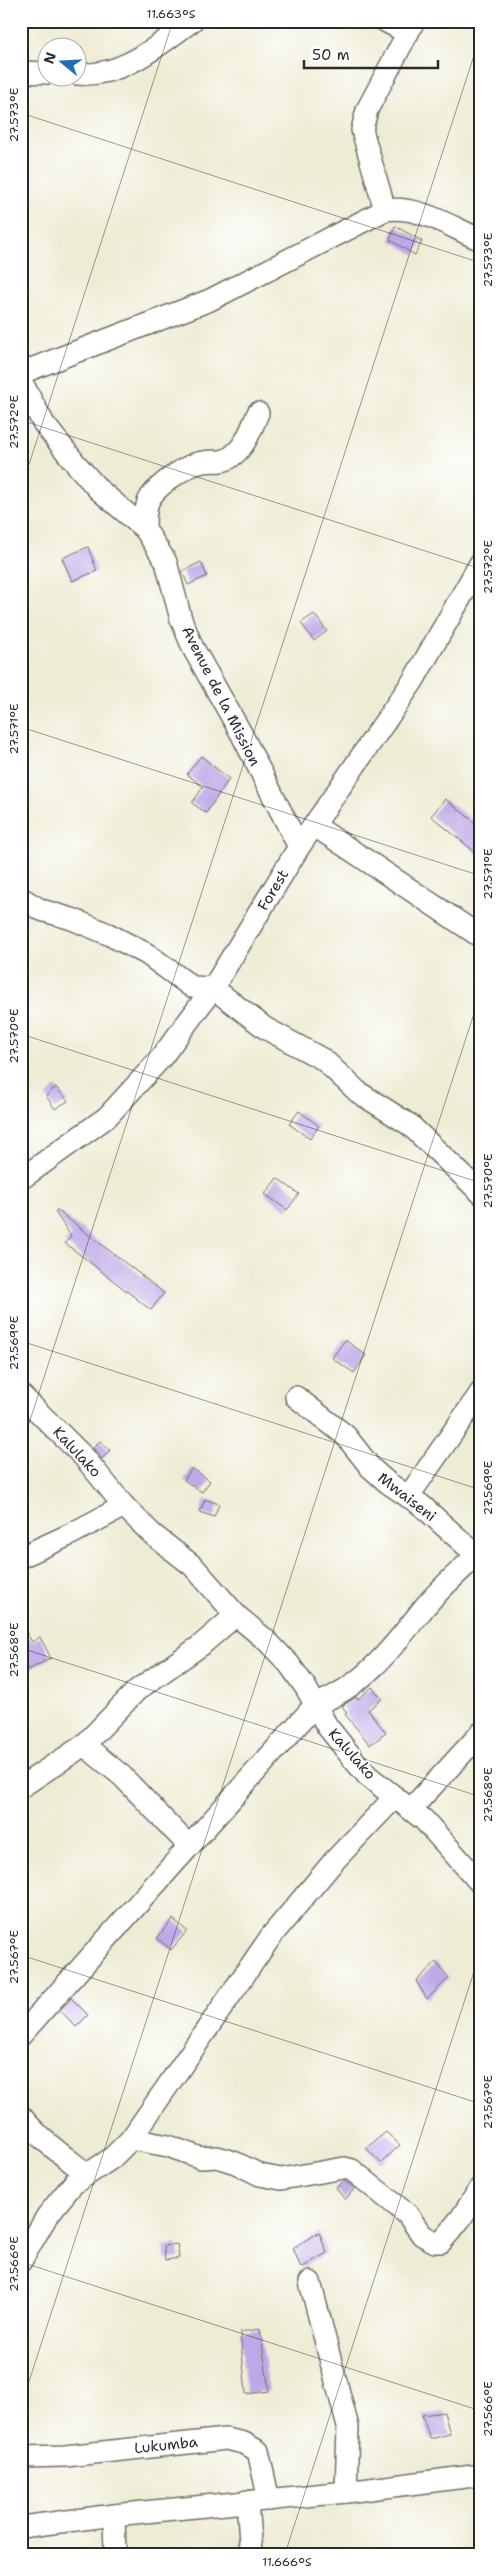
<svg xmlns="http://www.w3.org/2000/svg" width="502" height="2575" viewBox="0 0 502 2575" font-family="'Shantell Sans',sans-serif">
<rect width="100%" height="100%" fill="#fff"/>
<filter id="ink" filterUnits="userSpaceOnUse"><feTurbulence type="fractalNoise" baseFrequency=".02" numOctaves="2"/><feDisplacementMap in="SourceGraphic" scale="10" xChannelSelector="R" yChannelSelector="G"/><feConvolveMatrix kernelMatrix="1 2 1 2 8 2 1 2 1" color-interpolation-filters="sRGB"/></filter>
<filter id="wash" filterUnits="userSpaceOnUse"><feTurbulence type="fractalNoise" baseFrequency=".0096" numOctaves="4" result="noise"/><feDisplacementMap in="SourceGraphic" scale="20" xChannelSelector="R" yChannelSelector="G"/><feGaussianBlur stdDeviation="1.12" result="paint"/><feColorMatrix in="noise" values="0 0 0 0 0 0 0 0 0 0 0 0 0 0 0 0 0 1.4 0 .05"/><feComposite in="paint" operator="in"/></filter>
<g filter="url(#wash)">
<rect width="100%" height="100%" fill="#efecd5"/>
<g id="blocks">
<g fill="#bda9e7">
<path d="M395,226L422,241L415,255L390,240Z"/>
<path d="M88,547L97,571L72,581L62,558Z"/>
<path d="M201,562L207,576L188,585L182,571Z"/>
<path d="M314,614L327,631L314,641L301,623Z"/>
<path d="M201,756L229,779L206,813L192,803L203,787L187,774Z"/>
<path d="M445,799L481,827V857L431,816Z"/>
<path d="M56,1087L68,1101L55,1109L46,1096Z"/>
<path d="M299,1111L319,1126L310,1139L289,1124Z"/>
<path d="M277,1178L299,1194L287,1210L265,1194Z"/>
<path d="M57,1210L164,1293L151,1310L65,1243L71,1236L55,1212Z"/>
<path d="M345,1340L366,1355L354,1373L332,1358Z"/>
<path d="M100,1441L110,1450L102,1459L93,1448Z"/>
<path d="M192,1468L210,1481L202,1492L184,1480Z"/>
<path d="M205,1499L219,1504L214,1517L200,1512Z"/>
<path d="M21,1623L32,1642L40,1637L51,1658L28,1670L21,1657Z"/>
<path d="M372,1687L382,1699L368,1710L386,1733L370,1745L345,1714L347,1713L342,1706L356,1697L358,1699Z"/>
<path d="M173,1919L187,1931L171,1950L157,1938Z"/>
<path d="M436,1962L449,1978L427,1999L416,1981Z"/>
<path d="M71,1998L88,2015L76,2027L60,2010Z"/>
<path d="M386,2132L400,2145L381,2163L366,2148Z"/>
<path d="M344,2181L355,2188L345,2200L336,2188Z"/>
<path d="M319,2232L327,2253L301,2268L293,2248Z"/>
<path d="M177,2244L179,2258L165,2260L164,2246Z"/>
<path d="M260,2329L269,2391L246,2394L240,2332Z"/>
<path d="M444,2412L450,2434L430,2439L422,2415Z"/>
</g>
</g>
</g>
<g filter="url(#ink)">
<use href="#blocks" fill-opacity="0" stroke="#706f66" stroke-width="1"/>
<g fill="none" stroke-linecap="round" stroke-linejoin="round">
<g stroke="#706f66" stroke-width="24">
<g id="minor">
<path d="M385,21L408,33"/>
<path d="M21,72L48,73"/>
<path d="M78,74C123,77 157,46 192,21"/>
<path d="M385,210L362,130L367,110L414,21"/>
<path d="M21,373L210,300L385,210C419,205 451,227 481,240"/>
<path d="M21,381L44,424L76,464L98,489L145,529L166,562L181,619L193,648L241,733L299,847"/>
<path d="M145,529C145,520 145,510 148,502C154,487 187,464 203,462C214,460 222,464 232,456C246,446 251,429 258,413"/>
<path d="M315,826L481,937"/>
<path d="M21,898L41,910L72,919L108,934L147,954L192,987L213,988L265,1028L324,1060L358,1092L410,1125L481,1193"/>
<path d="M21,1179L107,1117L161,1058L213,988L299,847L413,681L481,562"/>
<path d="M21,1395L84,1457L124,1506L152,1534L193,1566L236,1615L267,1641L289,1664L306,1688L327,1726L354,1760L368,1776L424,1820L481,1884"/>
<path d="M296,1397L345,1435L371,1468L388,1483L421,1505L481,1559"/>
<path d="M408,1497L481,1392"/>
<path d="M21,1557L69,1535L124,1506"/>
<path d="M84,1745L122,1776L189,1846"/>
<path d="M21,1787L84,1745L137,1690L200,1646L236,1615"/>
<path d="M411,1809L481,1733"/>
<path d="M21,2035L316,1704C363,1687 393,1647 423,1609C439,1589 459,1572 477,1555"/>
<path d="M21,2116C39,2139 64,2156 87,2174"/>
<path d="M131,2139L168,2146L201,2158L217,2157L236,2163L260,2175L281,2179L344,2168L352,2170L407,2214L422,2235L435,2242H441L461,2218L481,2187"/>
<path d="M21,2261L47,2216L73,2184L112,2158L131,2139L272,1935L334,1861L395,1797"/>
<path d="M310,2282L348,2427L346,2492"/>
<path d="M21,2457L65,2456L226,2439L244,2443L258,2451L269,2500"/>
<path d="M247,2501L251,2554"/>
<path d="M114,2515L115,2554"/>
<path d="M21,2527L114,2515L346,2492L481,2475"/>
</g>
</g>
<use href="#minor" stroke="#fff" stroke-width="21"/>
</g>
</g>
<path fill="none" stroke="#2b2b2b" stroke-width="1" stroke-opacity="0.45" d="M21,113L481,263M21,420L481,569M21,489L173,21M21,727L481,876M21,1034L481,1183M21,1341L481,1490M21,1448L481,34M21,1648L481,1797M21,1955L481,2104M21,2262L481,2411M21,2406L481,992M285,2554L481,1950"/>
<g text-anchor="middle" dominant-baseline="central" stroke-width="4" stroke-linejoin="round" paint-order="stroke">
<g font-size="15" fill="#2b2b2b" stroke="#fff">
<text transform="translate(221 696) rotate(63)">Avenue de la Mission</text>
<text transform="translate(273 890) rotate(-59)">Forest</text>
<text transform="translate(77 1452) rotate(47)">Kalulako</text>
<text transform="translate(407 1497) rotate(38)">Mwaiseni</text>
<text transform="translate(352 1754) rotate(48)">Kalulako</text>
<text transform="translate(166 2445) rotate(-6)">Lukumba</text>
</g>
</g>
<rect width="502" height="2575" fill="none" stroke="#fff" stroke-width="55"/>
<g transform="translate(62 62) rotate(288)"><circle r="24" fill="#ffffff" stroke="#aaaaaa"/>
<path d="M0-4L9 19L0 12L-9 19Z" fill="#1f6fb2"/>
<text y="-8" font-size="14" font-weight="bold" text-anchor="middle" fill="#2b2b2b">N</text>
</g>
<path d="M304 60v8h134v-8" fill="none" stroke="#2b2b2b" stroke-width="2.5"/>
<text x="312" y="60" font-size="15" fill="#2b2b2b" stroke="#ffffff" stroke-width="4" paint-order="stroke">50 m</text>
<rect x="28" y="28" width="446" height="2520" fill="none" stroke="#2b2b2b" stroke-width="2"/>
<g font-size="12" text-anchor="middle" fill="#2b2b2b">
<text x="171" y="18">11.663°S</text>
<text transform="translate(14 115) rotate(-90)" y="4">27.573°E</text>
<text transform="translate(488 260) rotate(-90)" y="4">27.573°E</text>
<text transform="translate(14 422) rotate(-90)" y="4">27.572°E</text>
<text transform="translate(488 567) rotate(-90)" y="4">27.572°E</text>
<text transform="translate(14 729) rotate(-90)" y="4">27.571°E</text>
<text transform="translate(488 874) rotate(-90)" y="4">27.571°E</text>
<text transform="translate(14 1036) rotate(-90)" y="4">27.570°E</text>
<text transform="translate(488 1181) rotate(-90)" y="4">27.570°E</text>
<text transform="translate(14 1343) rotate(-90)" y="4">27.569°E</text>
<text transform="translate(488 1488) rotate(-90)" y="4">27.569°E</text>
<text transform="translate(14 1650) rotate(-90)" y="4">27.568°E</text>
<text transform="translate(488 1795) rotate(-90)" y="4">27.568°E</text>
<text transform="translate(14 1957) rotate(-90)" y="4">27.567°E</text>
<text transform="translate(488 2102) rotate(-90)" y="4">27.567°E</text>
<text transform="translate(14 2264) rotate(-90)" y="4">27.566°E</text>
<text transform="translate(488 2409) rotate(-90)" y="4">27.566°E</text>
<text x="287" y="2566">11.666°S</text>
</g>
</svg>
